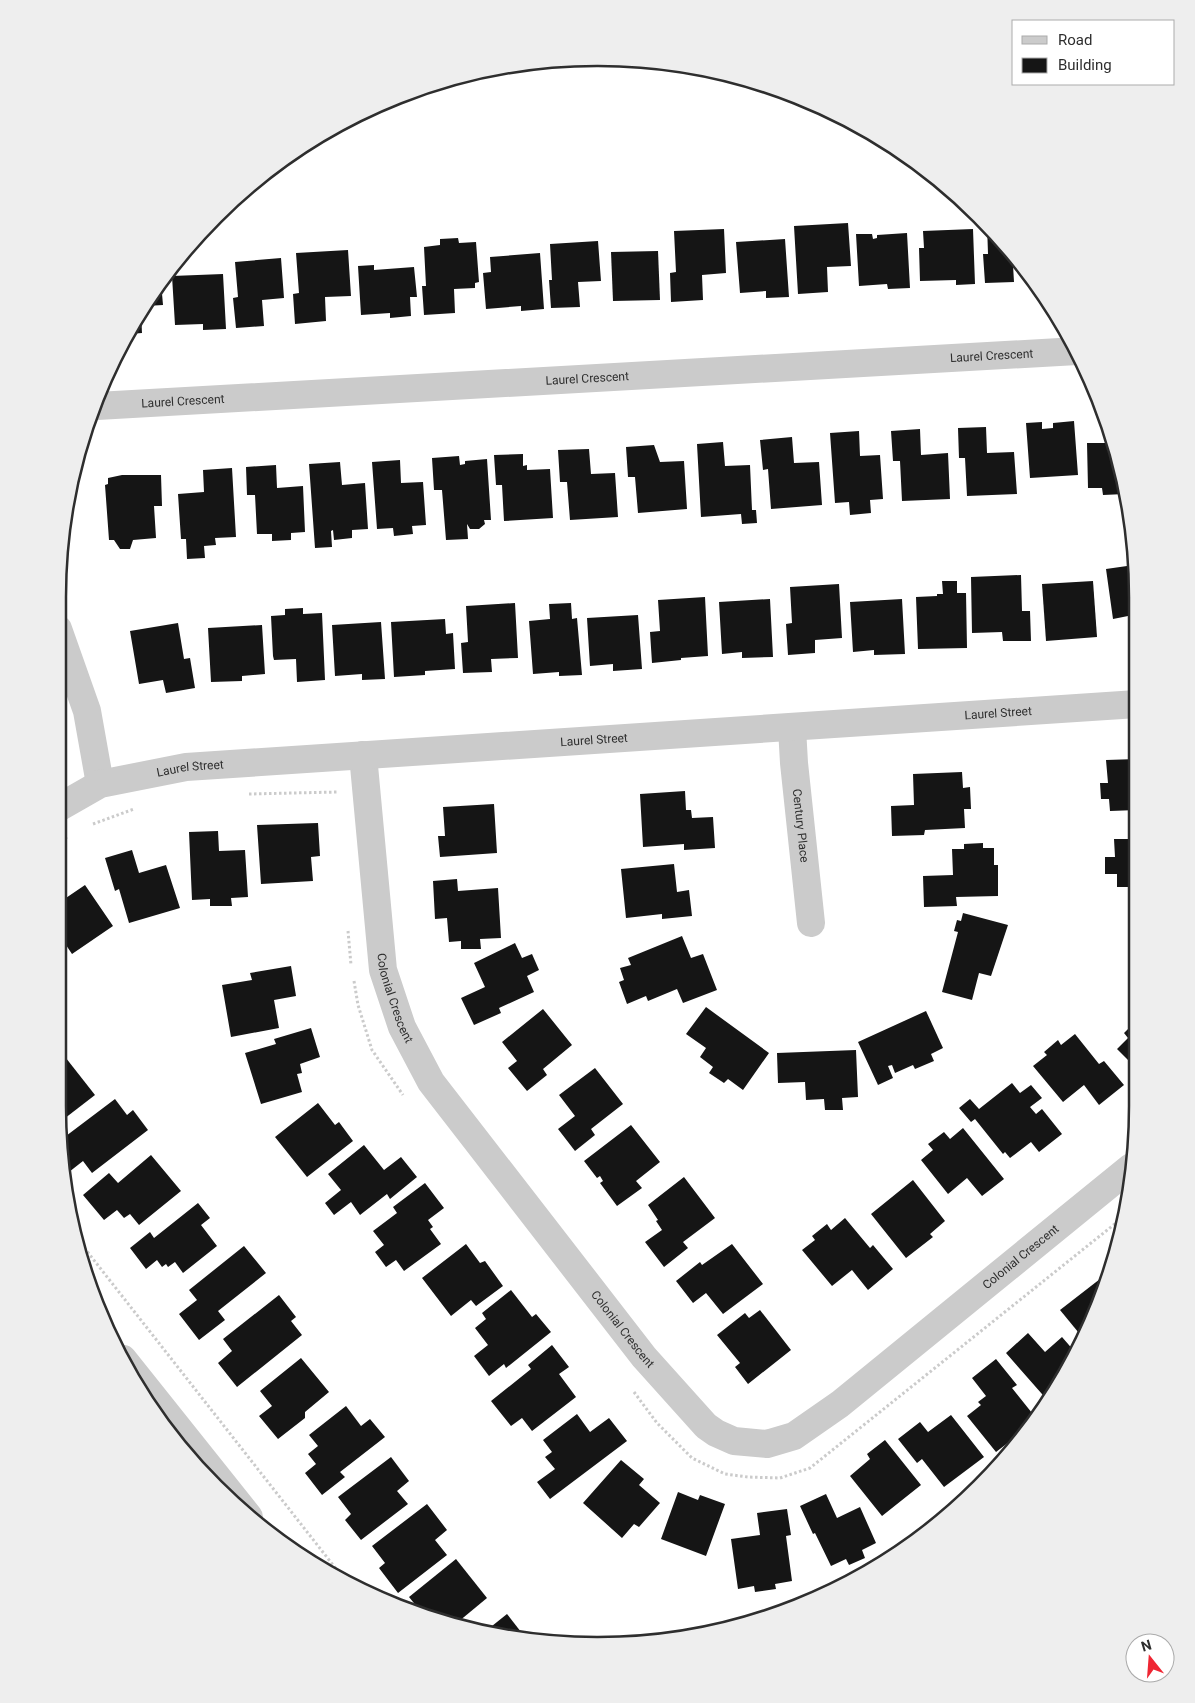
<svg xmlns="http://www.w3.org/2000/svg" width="1195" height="1703" viewBox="0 0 1195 1703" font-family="Roboto,sans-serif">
<rect width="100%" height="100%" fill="#fff"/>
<g fill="#151515">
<path d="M848,223L851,266L827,267L828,292L798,294L794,226Z"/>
<path d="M987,224L1022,264L1013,265L1014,282L985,283L983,254H988Z"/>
<path d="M724,229L726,273L702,275L703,300L671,302L670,273L676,272L674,231Z"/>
<path d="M973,229L975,284L956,285V280L920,281L919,248H924L923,231Z"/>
<path d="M907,233L910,288L888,289L887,284L859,286L856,234H872L873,239L877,238V235Z"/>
<path d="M458,238L459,243L476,242L479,282L475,283V288L454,289L455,313L424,315L422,286H426L424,247L440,245V239Z"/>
<path d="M785,239L789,297L766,298V291L740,293L736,242Z"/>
<path d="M598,241L601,281L578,282L580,307L551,308L549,280H552L550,244Z"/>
<path d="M348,250L351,296L325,297L326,321L295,324L293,294L299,293L296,253Z"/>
<path d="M658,251L660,300L613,301L611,252Z"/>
<path d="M540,253L544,309L521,311V306L486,309L483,273L491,272L490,257Z"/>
<path d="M281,258L284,298L262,300L264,326L236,328L233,298L238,297L235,262Z"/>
<path d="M374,265V270L414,267L417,297H410L411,316L390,318V313L361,315L358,266Z"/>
<path d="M223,274L226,329L203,330V324L175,325L172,276Z"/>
<path d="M161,282L163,305L146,306Z"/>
<path d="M141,314L142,333L129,334Z"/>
<path d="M1074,421L1078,475L1030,478L1026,423L1042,422V429L1053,428V423Z"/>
<path d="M986,427L987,453L1014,452L1017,494L967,496L965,458H959L958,428Z"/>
<path d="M920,429L921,455L948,453L950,499L902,501L900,461H893L891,431Z"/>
<path d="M859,431L860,456L880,455L883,499L870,500L871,513L850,515L849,502L835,503L830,433Z"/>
<path d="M792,437L794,463L819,462L822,505L771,509L768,469L763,470L760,440Z"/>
<path d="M1109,438L1125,485V494L1103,495L1102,488H1088L1087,443H1108Z"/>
<path d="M723,442L725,466L750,465L752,510H756L757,523L742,524L741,514L701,517L697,444Z"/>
<path d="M654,445L660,462L684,461L687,509L638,513L635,477H628L626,447Z"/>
<path d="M589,449L591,474L615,473L618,517L570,520L567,482H560L558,450Z"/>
<path d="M523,454V466L527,465V470L550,469L553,518L504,521L502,485H496L494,455Z"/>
<path d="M459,456L460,465L465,464V461L487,459L491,520H484L485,524L479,529H470L467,524L468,539L446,540L442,490H434L432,458Z"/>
<path d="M400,460L401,483L423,482L426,525L412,526L413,534L394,536L393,528L377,529L372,462Z"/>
<path d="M340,462L342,485L365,483L368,529L352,530V538L334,540L333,530L331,531L332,547L315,548L309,464Z"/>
<path d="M276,465L277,488L303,486L305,532L291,533V540L272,541V534H257L255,495H247L246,467Z"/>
<path d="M232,468L236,537L215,538L216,545L204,546L205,558L187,559L186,539H181L178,494L204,492L203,470Z"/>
<path d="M122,475H161L162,506H154L156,538L133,540L130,549H120L114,540H109L105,485L108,484V478Z"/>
<path d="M1134,565L1137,597V621L1129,622L1128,616L1113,619L1106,569Z"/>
<path d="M1021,575L1022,611H1030L1031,641H1003L1002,632L972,633L971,577Z"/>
<path d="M942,581H957V593H966L967,648L918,649L916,597L937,596V594H943Z"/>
<path d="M1093,581L1097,637L1046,641L1042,584Z"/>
<path d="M839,584L842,638L815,640V653L788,655L786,624L792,623L790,587Z"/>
<path d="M705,597L708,656L681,658V660L652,663L650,632L660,631L658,600Z"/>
<path d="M770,599L773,657L742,658V652L722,654L719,602Z"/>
<path d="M902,599L905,654L874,655V650L853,652L850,602Z"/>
<path d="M515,603L518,658L491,659L492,672L463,673L461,643L468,642L466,606Z"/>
<path d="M571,603L572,619L577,618L582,675L559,676V672L533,674L529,621L550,619L549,604Z"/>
<path d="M303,608V614L322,613L325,680L297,682L296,659L274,660L273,656L271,616L285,615V609Z"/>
<path d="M638,615L642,669L613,671V664L590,666L587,618Z"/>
<path d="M445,619L446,634L453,633L455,669L425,671V675L394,677L391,622Z"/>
<path d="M381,622L385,679L362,680V674L335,676L332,625Z"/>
<path d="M178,623L184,659L190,658L195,688L166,693L163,680L139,684L130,631Z"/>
<path d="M262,625L265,674L242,676V681L211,682L208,628Z"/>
<path d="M1137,759V810L1110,811L1109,799H1101L1100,783H1108L1106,760Z"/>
<path d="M962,772L963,788L970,787L971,809H964L965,828L925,830L924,835L892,836L891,806L914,805L913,774Z"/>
<path d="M685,791L686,810H691L692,818L713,817L715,848L684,850V844L643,847L640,794Z"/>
<path d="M494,804L497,853L440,857L438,836H445L443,807Z"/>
<path d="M318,823L320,856L311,857L313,881L261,884L257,825Z"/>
<path d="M218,831L219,851L245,850L248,897L231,898L232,906H210V899L192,900L189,832Z"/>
<path d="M1114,839H1137V887H1117V874H1105V857H1115Z"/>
<path d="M983,843V848H994V865H998V896L956,897L957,906L924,907L923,876L953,875L952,849H964V844Z"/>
<path d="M132,850L139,873L166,865L180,908L129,923L119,889L115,891L105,858Z"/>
<path d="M674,864L677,892L689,890L692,916L662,919V914L626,918L621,869Z"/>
<path d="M457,879L458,891L498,888L501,938L480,939L481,949H461V941L449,942L447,918L435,919L433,881Z"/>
<path d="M85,885L113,926L72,954L58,933V897L60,902Z"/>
<path d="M963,913L1008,925L991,976L979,973L972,1000L942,992L958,932L954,931L957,920L961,921Z"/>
<path d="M682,936L691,958L703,954L717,990L683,1003L677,989L648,1001L646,996L627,1004L619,982L624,980L620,968L631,965L628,958Z"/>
<path d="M515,943L522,958L532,954L539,970L527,976L534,992L499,1008L501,1013L474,1025L461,998L485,987L474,963Z"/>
<path d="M291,966L296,996L274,1000L279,1028L231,1037L222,985L252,980L250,973Z"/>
<path d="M706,1007L769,1053L743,1090L728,1079L724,1083L709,1073L713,1067L700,1057L706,1048L686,1034Z"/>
<path d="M543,1009L572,1045L543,1069L547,1075L527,1091L508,1068L517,1061L502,1042Z"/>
<path d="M926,1011L943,1048L931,1054L934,1061L915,1069L913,1065L895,1073L892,1065L888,1066L893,1078L878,1085L858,1042Z"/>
<path d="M1133,1024L1137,1029V1069L1117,1049L1128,1038L1124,1033Z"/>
<path d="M311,1028L320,1057L300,1064L302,1073L297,1074L302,1092L261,1104L245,1053L276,1044L274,1039Z"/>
<path d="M1075,1034L1099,1064L1104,1061L1124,1085L1099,1105L1084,1085L1063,1102L1033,1066L1047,1055L1044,1052L1058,1040L1061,1045Z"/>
<path d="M856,1050L858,1097L842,1098L843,1110H825L824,1099L806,1100L805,1082L778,1083L777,1053Z"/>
<path d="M62,1053L95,1095L60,1122L58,1106V1056Z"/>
<path d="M595,1068L623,1104L591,1129L595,1135L575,1151L558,1129L575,1116L559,1095Z"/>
<path d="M1012,1083L1020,1093L1031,1085L1042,1098L1030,1107L1036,1114L1042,1109L1062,1134L1039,1152L1031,1142L1010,1158L1005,1152L1003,1154L975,1119L971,1122L959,1108L970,1099L979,1109Z"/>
<path d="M115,1099L127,1115L133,1110L148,1130L92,1173L83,1161L69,1172L66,1168L62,1139Z"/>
<path d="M318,1103L335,1125L339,1122L353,1141L307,1177L275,1137Z"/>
<path d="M631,1125L660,1162L636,1181L642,1188L617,1206L600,1183L603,1181L600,1176L597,1178L584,1161Z"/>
<path d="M963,1128L1004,1179L982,1196L967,1178L948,1194L921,1160L933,1150L928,1144L944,1132L950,1139Z"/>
<path d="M364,1145L384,1170L401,1157L417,1177L390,1199L387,1194L360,1215L351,1202L334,1215L325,1203L341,1190L328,1174Z"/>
<path d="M151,1155L181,1191L139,1225L130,1214L124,1218L117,1210L104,1220L83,1195L109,1173L118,1183Z"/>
<path d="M684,1177L715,1218L683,1242L688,1248L664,1267L645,1242L662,1230L656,1221L658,1220L648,1205Z"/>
<path d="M913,1180L945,1221L930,1234L933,1237L906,1258L871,1214Z"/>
<path d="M425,1183L444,1208L428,1220L433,1227L430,1229L441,1244L404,1271L396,1260L386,1267L375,1252L384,1245L373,1231L397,1213L393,1207Z"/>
<path d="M198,1203L210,1218L201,1225L217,1246L183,1273L175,1262L168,1267L166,1264L162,1267L157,1260L146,1269L130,1248L150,1232L154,1238Z"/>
<path d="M845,1218L870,1248L873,1245L893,1269L868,1290L852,1270L832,1286L802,1250L815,1240L812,1236L827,1224L831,1230Z"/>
<path d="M466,1244L480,1263L485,1261L503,1286L476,1306L471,1300L451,1316L422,1278Z"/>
<path d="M732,1244L763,1284L723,1314L706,1293L693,1303L676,1281L700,1262L702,1265Z"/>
<path d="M244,1246L266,1273L218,1311L225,1320L199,1340L179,1314L197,1300L189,1290Z"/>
<path d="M1100,1279L1105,1285L1096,1312L1083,1338L1060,1310Z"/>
<path d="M511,1290L532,1317L536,1314L551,1332L506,1368L504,1364L489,1376L474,1356L488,1345L475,1328L486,1319L482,1313Z"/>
<path d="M279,1295L296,1317L291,1321L302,1335L237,1387L218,1363L232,1351L223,1339Z"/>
<path d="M760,1310L791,1350L748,1384L735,1367L740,1363L717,1335L745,1313L749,1318Z"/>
<path d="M1028,1333L1045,1352L1062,1337L1075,1352L1049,1402L1006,1353Z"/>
<path d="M552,1345L569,1367L559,1374L576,1397L532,1431L522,1418L511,1426L491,1401L531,1369L528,1365Z"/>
<path d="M301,1358L329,1392L305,1412V1418L278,1439L259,1416L272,1406L260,1391Z"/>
<path d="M996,1359L1017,1385L1012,1388L1036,1418L1023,1430L1024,1433L1015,1444L1012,1446L1009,1442L996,1452L967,1416L981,1405L978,1402L986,1396L972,1378Z"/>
<path d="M346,1406L361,1426L370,1419L385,1437L340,1472L345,1477L322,1495L305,1473L316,1464L308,1454L318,1446L309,1435Z"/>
<path d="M577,1414L590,1432L609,1418L627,1441L550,1499L537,1482L555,1469L545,1457L552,1452L543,1440Z"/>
<path d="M951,1415L984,1457L944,1487L922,1459L917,1463L898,1439L920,1422L928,1432Z"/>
<path d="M885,1440L921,1485L882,1516L850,1476L870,1459L867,1454Z"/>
<path d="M391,1457L409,1481L397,1491L408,1504L361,1540L345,1520L351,1514L338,1497Z"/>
<path d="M621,1460L644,1479L639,1485L660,1503L639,1527L634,1524L622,1538L583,1503Z"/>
<path d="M678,1492L698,1500L700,1495L725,1504L706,1556L661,1539Z"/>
<path d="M826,1494L837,1518L860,1507L876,1543L862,1550L865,1558L849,1565L846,1559L831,1566L815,1533L813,1534L800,1506Z"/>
<path d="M427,1504L447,1530L435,1540L447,1555L398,1593L379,1568L385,1563L372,1546Z"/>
<path d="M787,1509L791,1535L786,1536L792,1581L775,1584L776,1589L755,1592L754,1586L738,1589L731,1539L760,1535L757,1513Z"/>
<path d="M456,1559L487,1598L458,1622L422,1613L409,1597Z"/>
<path d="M507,1614L528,1641L487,1630Z"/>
</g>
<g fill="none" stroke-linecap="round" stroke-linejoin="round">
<g stroke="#cbcbcb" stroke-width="3" stroke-dasharray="2.5 2.5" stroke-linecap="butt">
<path d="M249,794L337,792"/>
<path d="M93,824L134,809"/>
<path d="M58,843L67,837"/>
<path d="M348,931L351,965"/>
<path d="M354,981L358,1005L372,1050L403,1095"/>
<path d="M75,1236L344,1579"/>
<path d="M634,1392L657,1423L692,1458L725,1474L748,1477L780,1478L810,1468L1126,1215"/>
</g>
<g stroke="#cbcbcb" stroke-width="28">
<path id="s1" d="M97,406L1077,351"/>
<path d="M58,629L87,711L100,784"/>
<path id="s2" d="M792,728L794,763L811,923"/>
<path id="s3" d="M363,755L383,970L402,1027L431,1082L644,1357L706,1426L716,1433L734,1441L767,1444L794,1436L840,1404L1131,1167"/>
<path id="s4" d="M58,808L100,784L186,767L1137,704"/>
<path d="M123,1359L249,1517"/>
</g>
<g stroke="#838383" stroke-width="5.5">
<path id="rail" d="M529,64L616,59"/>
</g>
<use href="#rail" stroke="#fff" stroke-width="4" stroke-dasharray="11" stroke-linecap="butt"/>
</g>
<g text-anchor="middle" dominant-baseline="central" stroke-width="5" stroke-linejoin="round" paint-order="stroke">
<g font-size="12" fill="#2e2e2e" stroke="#fff">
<text stroke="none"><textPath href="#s1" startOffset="896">Laurel Crescent</textPath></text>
<text stroke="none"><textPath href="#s1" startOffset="491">Laurel Crescent</textPath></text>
<text stroke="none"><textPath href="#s1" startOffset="86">Laurel Crescent</textPath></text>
<text stroke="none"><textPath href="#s4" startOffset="950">Laurel Street</textPath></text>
<text stroke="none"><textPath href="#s4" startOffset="545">Laurel Street</textPath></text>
<text stroke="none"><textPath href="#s4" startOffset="140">Laurel Street</textPath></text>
<text stroke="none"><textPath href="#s2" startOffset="98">Century Place</textPath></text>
<text stroke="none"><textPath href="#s3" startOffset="246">Colonial Crescent</textPath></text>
<text stroke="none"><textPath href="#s3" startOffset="1161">Colonial Crescent</textPath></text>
<text stroke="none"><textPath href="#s3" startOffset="651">Colonial Crescent</textPath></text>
</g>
</g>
<path d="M0 0H1195V1703H0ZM597 66H598A531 531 0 0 1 1129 597V1106A531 531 0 0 1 598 1637H597A531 531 0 0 1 66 1106V597A531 531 0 0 1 597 66Z" fill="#eee" fill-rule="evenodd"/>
<path fill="none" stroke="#2e2e2e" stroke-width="2.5" d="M597 66H598A531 531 0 0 1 1129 597V1106A531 531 0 0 1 598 1637H597A531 531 0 0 1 66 1106V597A531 531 0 0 1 597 66Z"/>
<rect x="1012" y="20" width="162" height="65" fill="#ffffff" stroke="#ababab"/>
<rect x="1022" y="36" width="25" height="8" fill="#cbcbcb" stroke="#ababab"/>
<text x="1058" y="45" font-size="15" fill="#2e2e2e">Road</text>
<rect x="1022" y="58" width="25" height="15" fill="#151515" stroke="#ababab"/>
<text x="1058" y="70" font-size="15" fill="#2e2e2e">Building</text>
<g transform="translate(1150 1658) rotate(343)"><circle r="24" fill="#ffffff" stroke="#ababab"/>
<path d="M0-4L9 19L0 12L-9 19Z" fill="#ef2633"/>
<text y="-8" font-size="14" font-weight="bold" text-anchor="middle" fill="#2e2e2e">N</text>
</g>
</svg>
